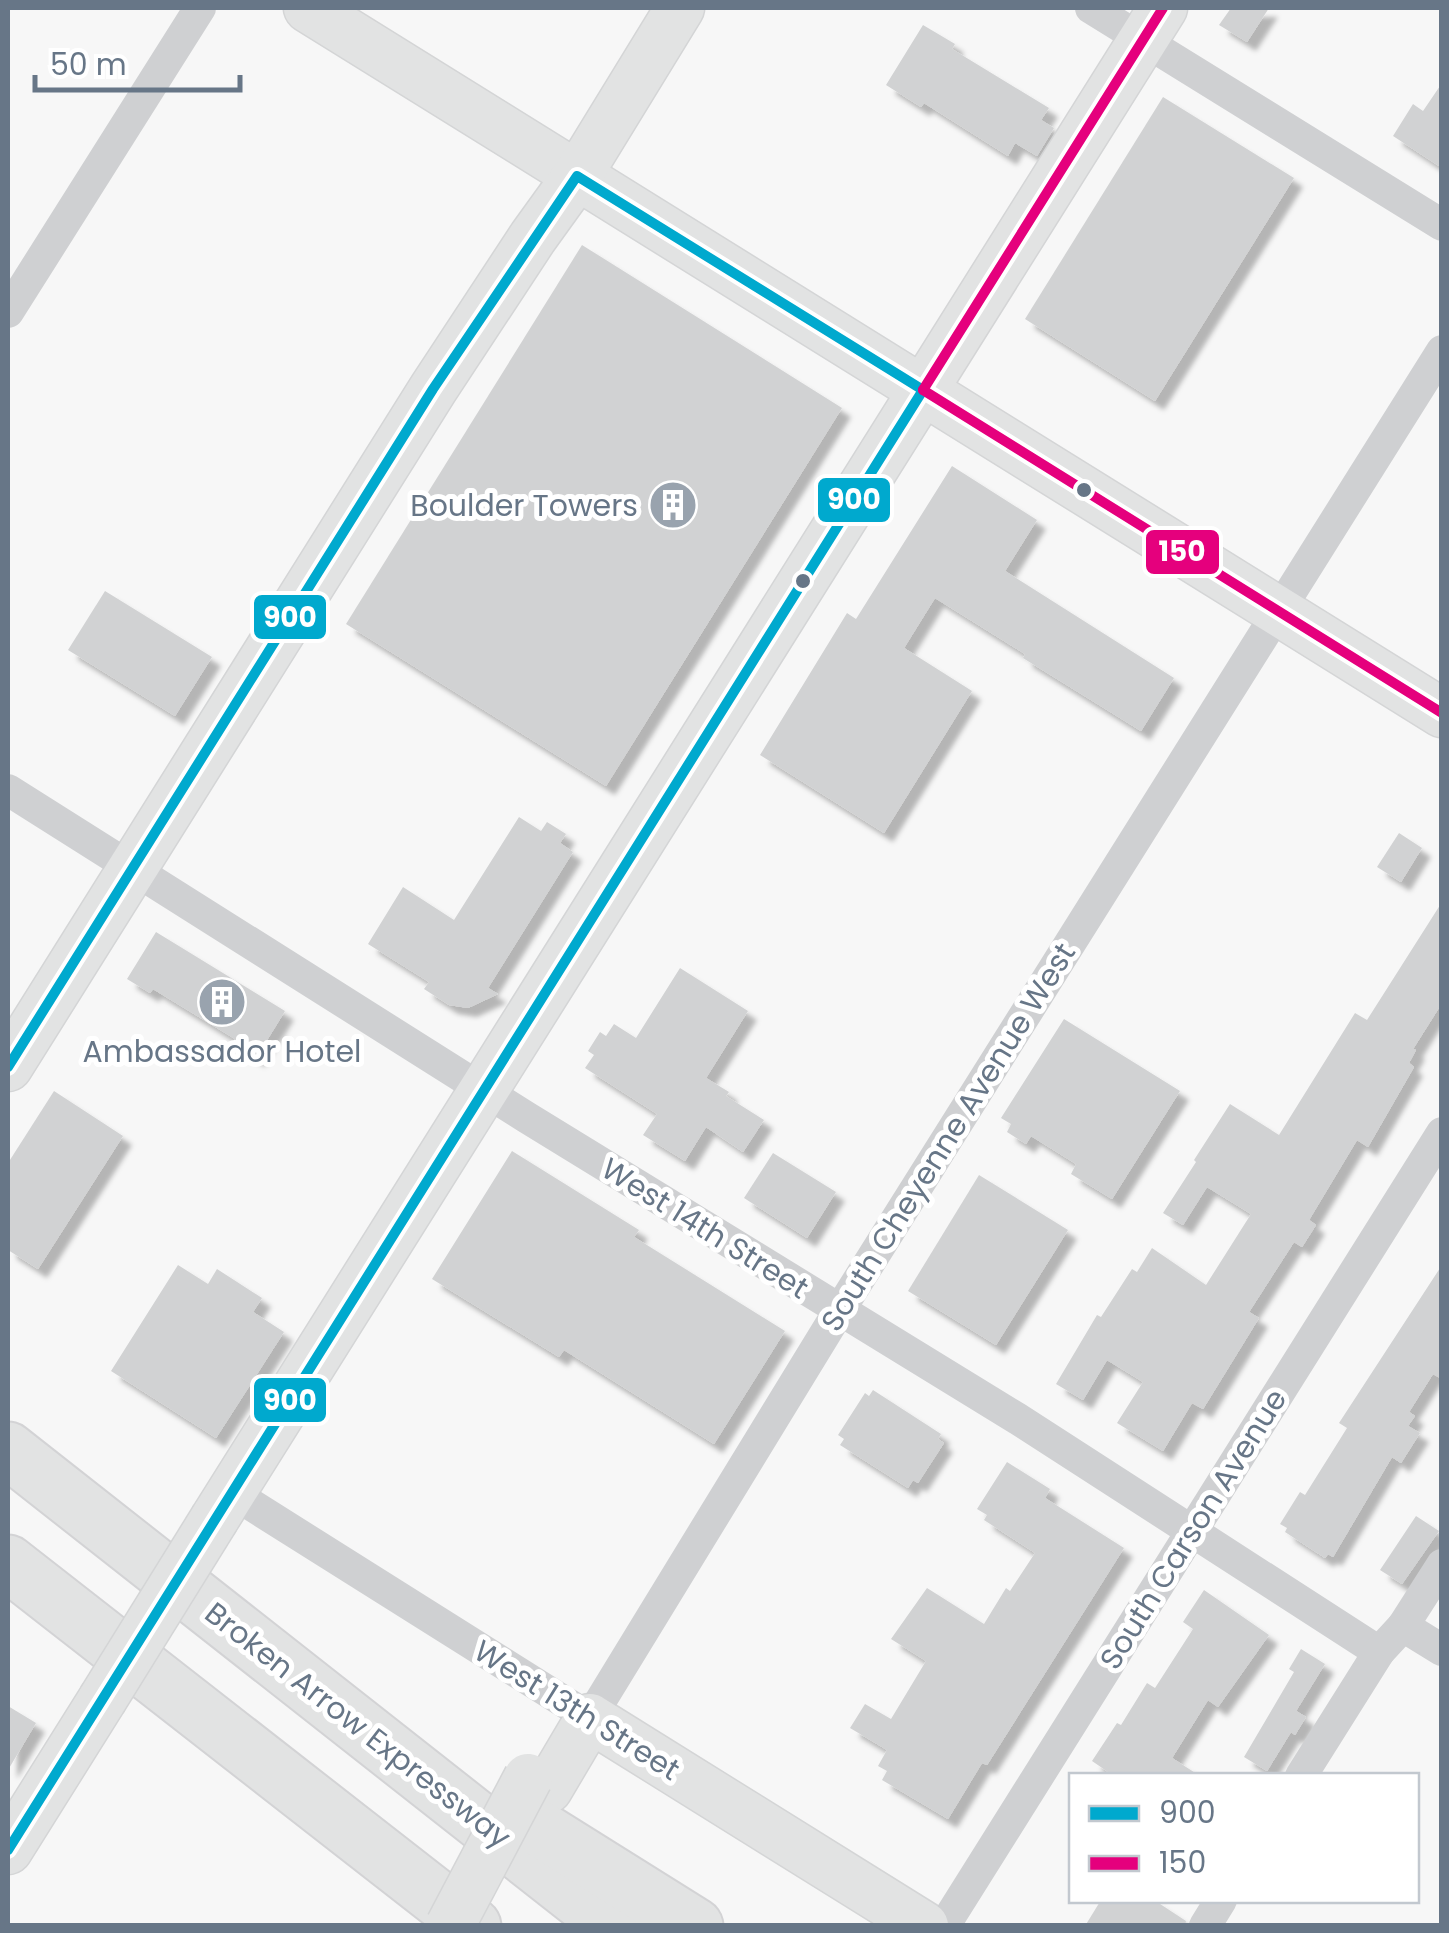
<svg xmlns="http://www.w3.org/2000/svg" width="1449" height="1933" viewBox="0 0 1449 1933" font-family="Poppins,sans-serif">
<defs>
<filter id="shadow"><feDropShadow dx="9" dy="9" stdDeviation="2.5" flood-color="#0004"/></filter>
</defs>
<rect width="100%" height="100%" fill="#f7f7f7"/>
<g fill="#d1d2d3" filter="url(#shadow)">
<path d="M1231,8H1269L1247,42L1219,25Z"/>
<path d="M923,25L955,44L952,49L1049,108L1041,120L1054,128L1037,156L1015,143L1008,156L924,103L921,107L886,85Z"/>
<path d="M1442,83V168L1393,136L1413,104L1423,111Z"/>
<path d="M1163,97L1294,178L1155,401L1025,319Z"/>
<path d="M582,245L842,408L606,786L346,624Z"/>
<path d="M952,466L1037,520L1005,571L1174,678L1141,731L1023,658L1025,654L935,598L904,648L972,691L884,833L760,755L847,613L856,619Z"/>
<path d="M105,591L212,657L175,716L68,650Z"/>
<path d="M519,817L541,831L547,822L566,834L560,843L573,852L488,988L498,994L468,1008L449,1005L424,989L429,982L368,944L403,887L454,920Z"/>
<path d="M1399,833L1422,848L1401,882L1377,867Z"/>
<path d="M1442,902V1003L1413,1049L1416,1050L1409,1063L1414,1067L1368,1147L1357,1140L1309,1220L1316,1225L1302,1247L1294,1242L1249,1312L1259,1318L1203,1409L1192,1403L1163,1451L1117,1423L1143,1382L1107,1360L1083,1400L1056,1384L1097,1315L1101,1317L1132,1269L1137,1272L1152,1248L1206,1285L1251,1214L1207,1187L1183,1225L1163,1213L1196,1162L1194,1160L1230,1104L1279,1135L1355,1013L1367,1020Z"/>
<path d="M156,932L285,1011L256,1058L232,1044L235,1039L153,989L150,993L127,979Z"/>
<path d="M680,968L748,1011L706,1078L729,1092L726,1096L764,1120L743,1152L706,1127L685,1161L643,1135L657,1114L585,1068L594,1055L588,1051L600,1032L606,1036L614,1024L636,1038Z"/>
<path d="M1064,1019L1180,1091L1112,1199L1071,1174L1076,1164L1031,1136L1026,1144L1007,1132L1011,1124L1001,1118Z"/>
<path d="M54,1091L123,1136L38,1269L8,1250V1163Z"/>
<path d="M512,1151L639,1230L634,1237L785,1331L714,1444L564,1350L559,1357L432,1279Z"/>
<path d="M773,1153L836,1192L807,1238L744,1198Z"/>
<path d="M979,1175L1068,1230L996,1345L908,1291Z"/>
<path d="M178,1265L208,1284L217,1269L262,1298L253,1312L284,1332L216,1438L111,1371Z"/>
<path d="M1442,1265V1379L1433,1374L1409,1412L1415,1416L1408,1426L1420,1433L1401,1463L1392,1457L1333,1557L1328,1554L1325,1558L1285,1532L1287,1528L1280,1524L1300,1492L1305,1495L1347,1428L1339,1423Z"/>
<path d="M873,1390L941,1434L938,1439L944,1443L918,1483L913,1480L908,1488L840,1445L844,1439L838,1435L865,1393L869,1396Z"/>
<path d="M1007,1462L1050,1489L1045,1498L1124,1548L987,1765L982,1763L948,1819L882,1780L887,1771L878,1766L887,1750L850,1728L865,1704L891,1719L926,1661L891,1639L927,1588L984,1624L1006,1588L1010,1591L1035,1553L984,1520L987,1515L977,1509Z"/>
<path d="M1416,1516L1439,1531L1402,1584L1380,1570Z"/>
<path d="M1204,1590L1269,1635L1218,1707L1208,1700L1172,1758L1200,1776H1114L1092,1761L1117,1723L1121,1725L1147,1683L1155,1688L1193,1629L1183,1622Z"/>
<path d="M1301,1649L1325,1664L1296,1711L1306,1717L1295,1735L1291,1732L1267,1771L1244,1757L1294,1672L1289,1669Z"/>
<path d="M8,1706L36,1723L8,1770Z"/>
<path d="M1101,1900H1154L1186,1921L1185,1926H1085Z"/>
</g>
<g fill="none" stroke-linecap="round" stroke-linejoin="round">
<g stroke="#d4d5d6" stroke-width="51">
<g id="secondary">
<path d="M308,8L1442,713"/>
<path d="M8,1067L433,389L533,237L577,176L680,8"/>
<path d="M215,1518L1163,8"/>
<path d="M548,1789L590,1718L924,1926"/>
<path d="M8,1850L102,1700"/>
</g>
</g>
<g stroke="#d3d3d5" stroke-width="59">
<g id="highway">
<path d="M8,1450L613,1926"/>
<path d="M8,1563L473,1926"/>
<path d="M540,1829L695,1926"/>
</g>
</g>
<g stroke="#cfd0d2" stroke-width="32">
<path d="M1091,8L1442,225"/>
<path d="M8,312L200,8"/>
<path d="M8,790L526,1117L1018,1419L1379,1652"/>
<path d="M231,1492L590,1718L839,1311L1442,351"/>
<path d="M1403,1626L1442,1650"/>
<path d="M1301,1776L1379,1652L1403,1626L1442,1565"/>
<path d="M944,1926L1442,1133"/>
<path d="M1205,1926L1221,1900"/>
</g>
<use href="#secondary" stroke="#e2e3e3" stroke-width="48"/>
<use href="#highway" stroke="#e2e3e3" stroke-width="55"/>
<g stroke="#d4d5d6" stroke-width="51" stroke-linecap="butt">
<g id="secondary-bridge">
<path d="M102,1700L215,1518"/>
<path d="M450,1926L528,1778"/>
</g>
</g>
<use href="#secondary-bridge" stroke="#e2e3e3" stroke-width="48"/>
<g stroke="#fff" stroke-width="18">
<path id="bus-1" d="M8,1067L433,389L577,176L923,390L8,1850"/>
</g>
<g stroke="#fff" stroke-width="18">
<g id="bus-2">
<path d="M923,390L1442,713"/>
<path d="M923,390L1163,8"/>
</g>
</g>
<use href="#bus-1" stroke="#00a9ce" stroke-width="10"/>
<use href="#bus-2" stroke="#e5007d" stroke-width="10"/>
</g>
<defs>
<g id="building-disc" transform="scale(2.5)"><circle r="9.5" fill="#99a3ae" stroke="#fff"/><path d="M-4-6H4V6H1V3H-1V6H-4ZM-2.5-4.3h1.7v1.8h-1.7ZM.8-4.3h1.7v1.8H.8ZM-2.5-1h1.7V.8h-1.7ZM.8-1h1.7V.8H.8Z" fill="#fff"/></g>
</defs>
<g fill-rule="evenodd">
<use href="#building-disc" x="673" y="505"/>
<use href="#building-disc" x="222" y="1002"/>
</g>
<g fill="#677687" stroke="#fff" stroke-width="4">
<circle cx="1084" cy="490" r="9"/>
<circle cx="803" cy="581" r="9"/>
</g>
<g text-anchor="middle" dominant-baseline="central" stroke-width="10" stroke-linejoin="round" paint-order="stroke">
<g font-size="30" fill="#677687" stroke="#fff" text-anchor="end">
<text x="638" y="505">Boulder Towers</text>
<text x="222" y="1051" text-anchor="middle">Ambassador Hotel</text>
</g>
<g font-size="30" fill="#677687" stroke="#fff">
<text transform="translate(948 1137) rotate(-58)">South Cheyenne Avenue West</text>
<text transform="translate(705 1228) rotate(32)">West 14th Street</text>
<text transform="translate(1193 1529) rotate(-58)">South Carson Avenue</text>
<text transform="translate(577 1710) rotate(32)">West 13th Street</text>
<text transform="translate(358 1725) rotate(38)">Broken Arrow Expressway</text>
</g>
</g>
<g stroke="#fff" stroke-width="4">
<rect x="816" y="476" width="76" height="48" rx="10" fill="#00a9ce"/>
<rect x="1144" y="528" width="77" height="48" rx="10" fill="#e5007d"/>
<rect x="252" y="593" width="76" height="48" rx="10" fill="#00a9ce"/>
<rect x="252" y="1376" width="76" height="48" rx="10" fill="#00a9ce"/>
</g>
<g font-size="28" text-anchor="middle" font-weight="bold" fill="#fff">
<text x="854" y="509">900</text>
<text x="1182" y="561">150</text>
<text x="290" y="627">900</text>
<text x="290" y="1410">900</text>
</g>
<rect width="1449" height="1933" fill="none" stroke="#677687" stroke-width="20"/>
<rect x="1069" y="1773" width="350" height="130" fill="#ffffff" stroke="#c2c8cf" stroke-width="2.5"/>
<rect x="1089" y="1806" width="50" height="15" fill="#00a9ce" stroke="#c2c8cf" stroke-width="2.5"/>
<text x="1159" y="1823" font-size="30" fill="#677687">900</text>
<rect x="1089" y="1856" width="50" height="15" fill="#e5007d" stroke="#c2c8cf" stroke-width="2.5"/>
<text x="1159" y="1873" font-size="30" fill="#677687">150</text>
<path d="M35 75v15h205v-15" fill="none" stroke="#677687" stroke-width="5"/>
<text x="50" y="75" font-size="30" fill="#677687" stroke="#ffffff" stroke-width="8" paint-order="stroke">50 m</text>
</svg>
